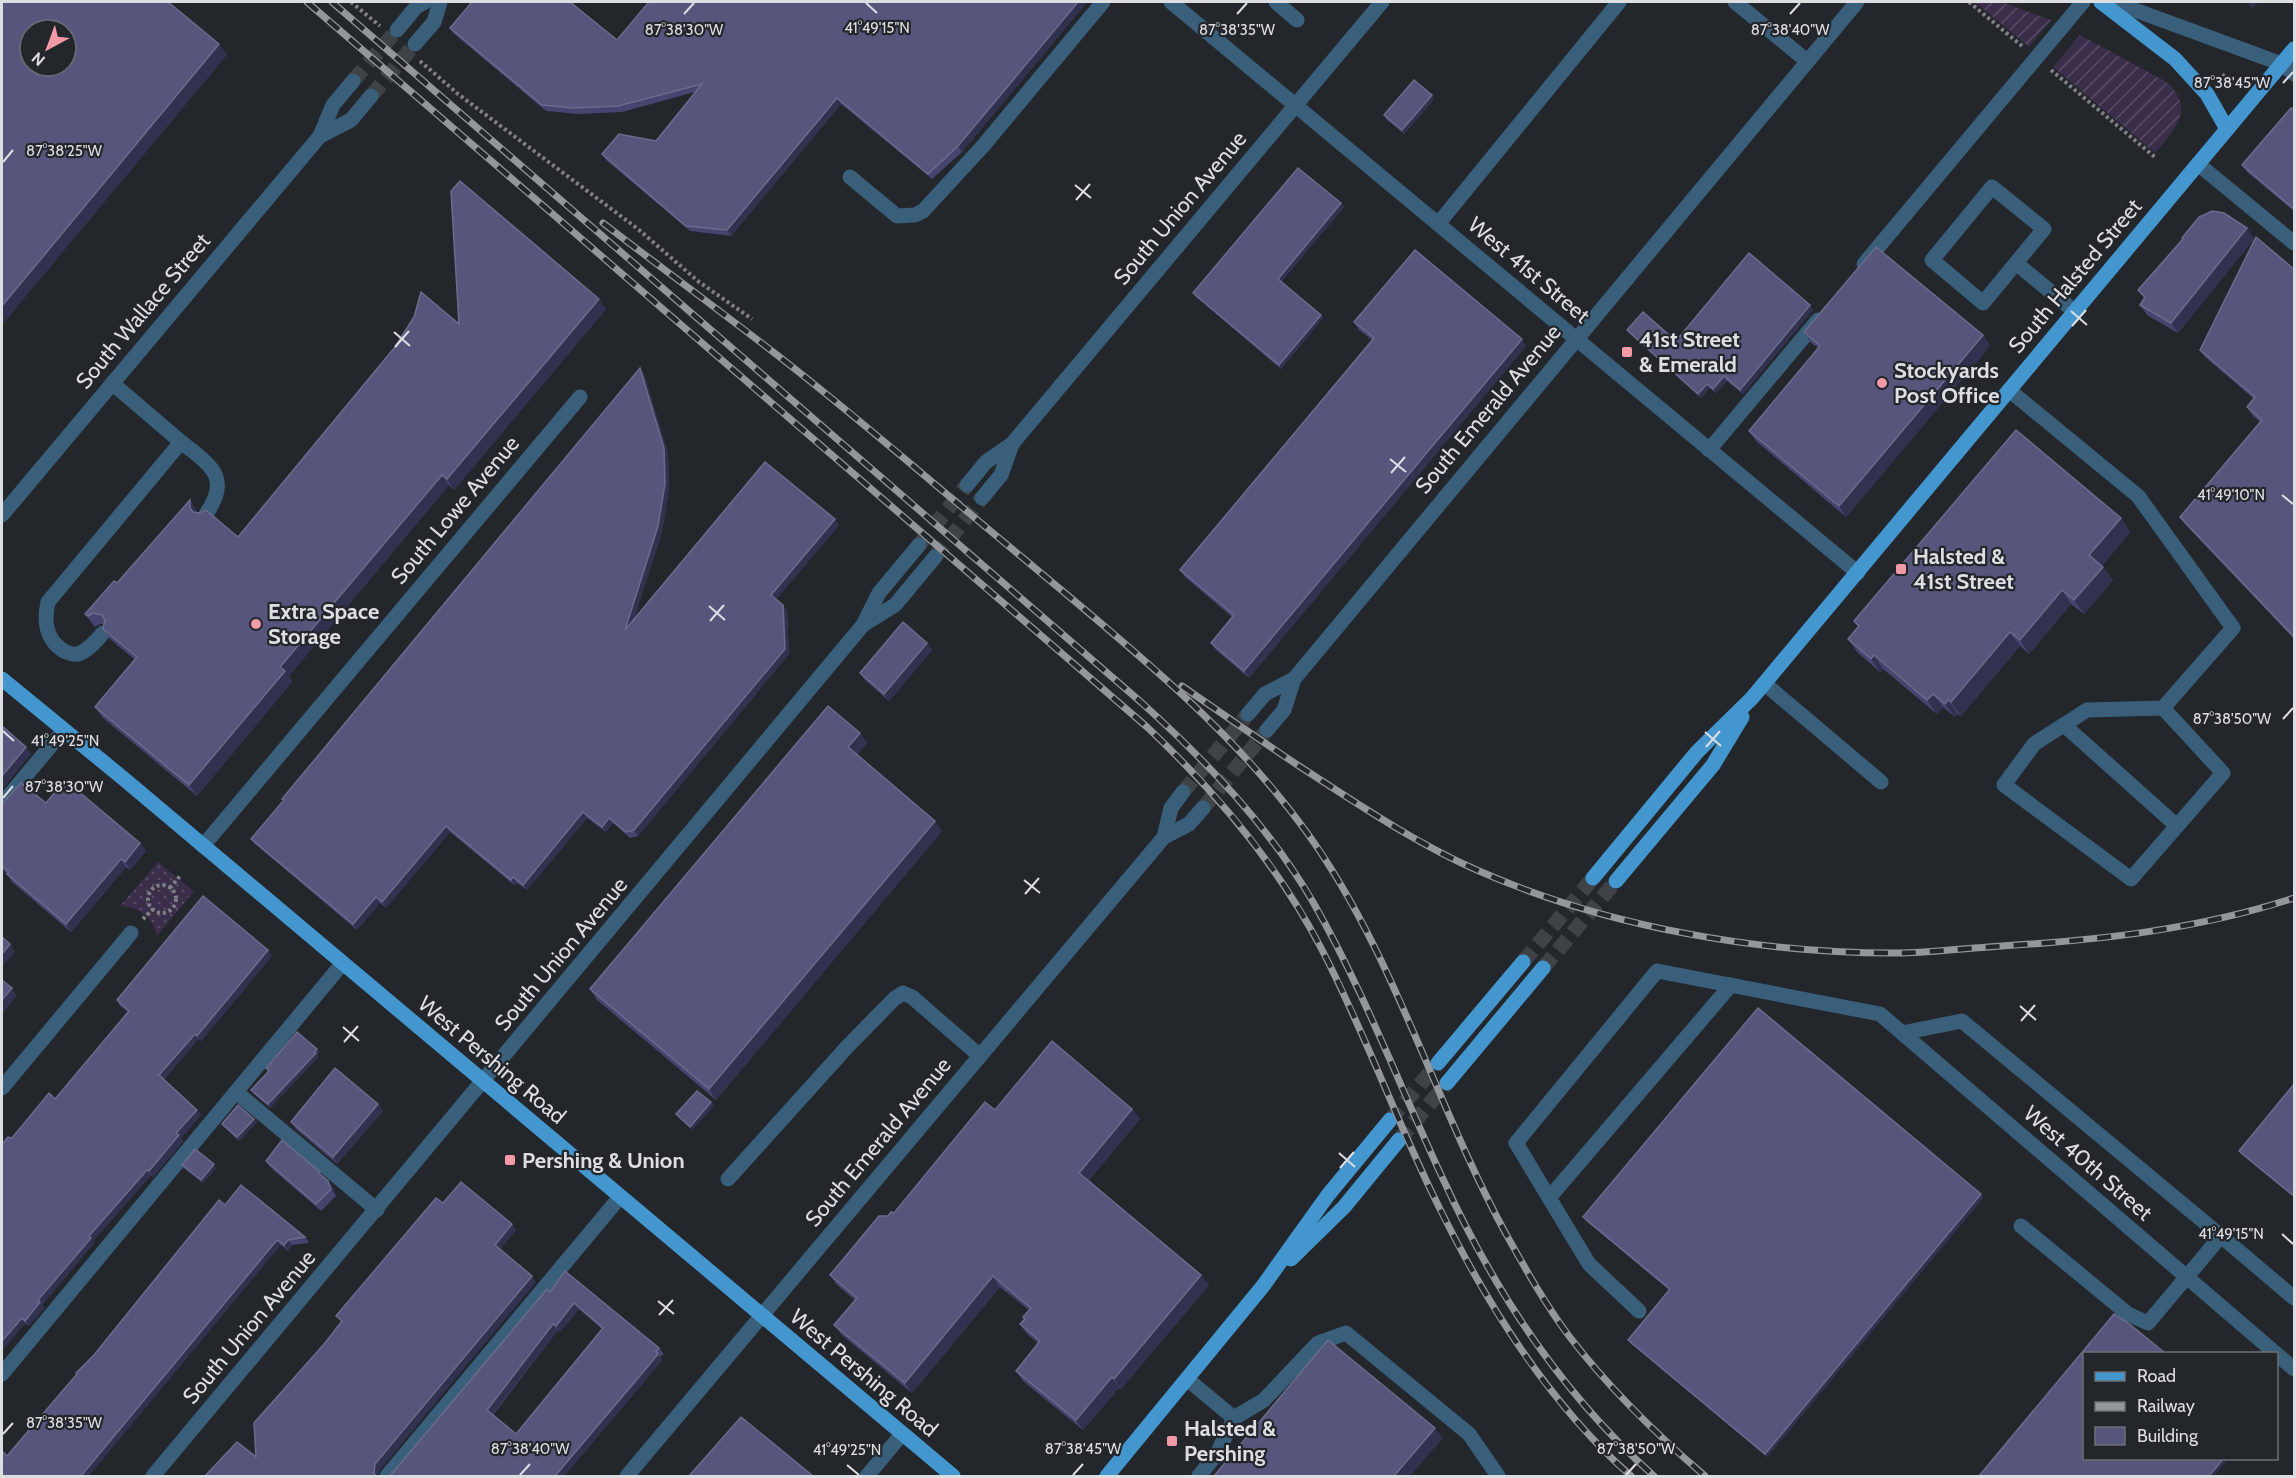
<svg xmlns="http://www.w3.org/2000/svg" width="2296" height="1478" viewBox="0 0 2296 1478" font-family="Cabin,sans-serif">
<defs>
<pattern id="grass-dots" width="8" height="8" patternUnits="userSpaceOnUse" patternTransform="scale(1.5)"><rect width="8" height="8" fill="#3b2e4a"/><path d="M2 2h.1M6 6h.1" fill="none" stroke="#574c64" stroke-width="1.8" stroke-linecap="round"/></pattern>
<pattern id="garden-furrows" width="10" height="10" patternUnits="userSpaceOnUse" patternTransform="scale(1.5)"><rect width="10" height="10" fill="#3b2e4a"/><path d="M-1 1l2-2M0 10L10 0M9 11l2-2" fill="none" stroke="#574c64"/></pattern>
</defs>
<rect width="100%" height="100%" fill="#23262b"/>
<path fill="url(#grass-dots)" d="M158,862L194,891L157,936C153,916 139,908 120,906Z"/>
<g fill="url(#garden-furrows)">
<path d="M1975,2H2002L2051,20L2029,47Z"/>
<path d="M2080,35L2165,81C2196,107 2176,129 2155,153L2053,67Z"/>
</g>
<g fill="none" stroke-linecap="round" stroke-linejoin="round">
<g stroke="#3f4246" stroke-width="15" stroke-dasharray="15 8" stroke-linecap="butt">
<path d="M353,81L397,30"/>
<path d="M371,96L415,44"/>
<path d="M919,545L967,485"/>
<path d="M935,557L982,498"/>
<path d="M1183,792L1248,714"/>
<path d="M1203,808L1267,730"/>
</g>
<g stroke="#3f4246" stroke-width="15" stroke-dasharray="15 8" stroke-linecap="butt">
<path d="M1523,962L1593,878"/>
<path d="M1543,968L1616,881"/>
<path d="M1390,1120L1438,1063"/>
<path d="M1399,1140L1447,1083"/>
</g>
<g stroke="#7f8186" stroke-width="4" stroke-dasharray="3 3" stroke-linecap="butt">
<path d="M351,2L380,26"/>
<path d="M1969,2L2022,46"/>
<path d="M420,61L458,94L638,229L699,282L752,319"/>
<path d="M2051,70L2156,158"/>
<path d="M2221,80L2229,83"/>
<path d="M2219,81L2226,73"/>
<circle cx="162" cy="899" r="14"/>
<path d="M170,888L180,876"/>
<path d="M143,919L153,909"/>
</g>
<g stroke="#395f7a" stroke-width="15">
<path d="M1171,2L1858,573"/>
<path d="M1276,2L1297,20"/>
<path d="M1735,2L1807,61"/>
<path d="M2113,2L2282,64L2294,74"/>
<path d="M397,30L416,7L425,2"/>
<path d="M415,44L434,22L440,2"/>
<path d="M320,136L351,120L371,96"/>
<path d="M2198,164L2294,243"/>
<path d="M850,177L897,216L915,215L923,211L983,146L1103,2"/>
<path d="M1992,187L2044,229L1983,303L1932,260Z"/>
<path d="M1438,224L1619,2"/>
<path d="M2016,263L2074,311"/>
<path d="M1864,264L2083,2"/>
<path d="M2009,390L2138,496L2233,628L2163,708L2087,710L2034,744L2004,785L2131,879L2223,773L2163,708"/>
<path d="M181,442C210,465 232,477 206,514"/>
<path d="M1709,450L1818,320"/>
<path d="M967,485L986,462L1012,444L1382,2"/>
<path d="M982,498L1001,475L1012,444"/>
<path d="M2,515L320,136L333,105L353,81"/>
<path d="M863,625L895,605L935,557"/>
<path d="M103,633C96,641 88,651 78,654C72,655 65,652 61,649C45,637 44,620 48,602L181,442L112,383"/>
<path d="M1765,684L1881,782"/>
<path d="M1248,714L1265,694L1294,679"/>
<path d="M2064,725L2177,826"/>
<path d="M1267,730L1284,710L1294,679L1857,2"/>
<path d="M2,804L64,730"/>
<path d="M1164,837L1171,808L1183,792"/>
<path d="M203,846L580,397"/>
<path d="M1902,1033L1962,1021L2221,1236"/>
<path d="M2,1088L131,933"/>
<path d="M236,1092L377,1210"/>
<path d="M728,1179L847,1047L894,999L903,993L912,997L980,1056"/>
<path d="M1549,1198L1731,985"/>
<path d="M2021,1226L2128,1314L2148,1323L2221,1236L2294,1298"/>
<path d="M1639,1311L1589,1264L1516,1143L1657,971L1880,1014L2294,1369"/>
<path d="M2,1374L342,964"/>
<path d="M1187,1379L1234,1418L1218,1452L1199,1476"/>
<path d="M1234,1418L1264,1400L1318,1343L1346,1333L1469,1434L1498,1476"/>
<path d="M153,1476L863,625L879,593L919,545"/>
<path d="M387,1476L620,1197"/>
<path d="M627,1476L1164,837L1189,824L1203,808"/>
<path d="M867,1476L902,1434"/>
</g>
<g stroke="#4396ce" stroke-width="15">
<path d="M2101,2L2175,59L2207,94L2227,129"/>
<path d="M2,679L124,779L953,1476"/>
<path d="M1593,878L1697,752L1752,698L2294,49"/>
<path d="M1616,881L1713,765L1742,717"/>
<path d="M1438,1063L1523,962"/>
<path d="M1447,1083L1543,968"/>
<path d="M1291,1259L1344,1207L1399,1140"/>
<path d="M1107,1476L1263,1286L1328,1195L1390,1120"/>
</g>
<g stroke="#93969a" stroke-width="7">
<g id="rail">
<path d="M307,2L1147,727C1215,791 1276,862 1320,946C1364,1030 1396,1120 1438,1205C1486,1303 1548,1403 1631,1476"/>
<path d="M332,2L1142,703C1207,762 1268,825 1313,902C1364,991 1400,1087 1443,1179C1494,1291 1562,1394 1654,1476"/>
<path d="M603,223C664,270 726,315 786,362C867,425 944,493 1023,558C1123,642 1228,724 1305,830C1394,952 1434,1102 1506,1234C1525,1268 1545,1304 1569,1336C1608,1387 1656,1434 1705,1476"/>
<path d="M1182,686C1221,713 1260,740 1299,766C1358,804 1415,843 1479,871C1607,927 1761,954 1902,953C1935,952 1969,948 2002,946C2101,940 2200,929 2294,898"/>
</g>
</g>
<use href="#rail" stroke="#23262b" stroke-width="4.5" stroke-dasharray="14" stroke-linecap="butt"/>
</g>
<g fill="#464570" fill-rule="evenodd">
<path d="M649,2H1087L962,152L932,179L841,104L731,236L690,231L606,160L602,154L656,141L695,92L622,112L578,114L546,111L453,33L450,28L617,40Z"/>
<path d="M1434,99L1404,134L1386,119L1384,115Z"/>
<path d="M2295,110V212L2247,172L2242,165Z"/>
<path d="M1341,203L1344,207L1281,282L1321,315L1323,318L1281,369L1196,297L1193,293Z"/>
<path d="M2247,228L2254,239L2178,333L2147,315L2140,305L2144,298L2138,290Z"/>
<path d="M2295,270V640L2185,524L2180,517L2260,422L2252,415L2247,407L2254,399L2205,357L2200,350Z"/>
<path d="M1810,305L1813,310L1743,394L1727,381L1716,393L1710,388L1701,398L1630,334L1627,330L1676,341Z"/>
<path d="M606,309L454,490L449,485L289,676L292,682L197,796L102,717L95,707L135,660L110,639L103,629L104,624H100L95,627L85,614L117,583L197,511V513L238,537L459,324Z"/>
<path d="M1354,322L1526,346L1249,678L1216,650L1211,643L1232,617L1185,577L1180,570L1372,340L1359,330Z"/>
<path d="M1804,332L1983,335L1990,346L1846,517L1756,441L1749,431L1818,348L1811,343Z"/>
<path d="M644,374L668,453L669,489L662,532L634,619L839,525L776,599L787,610L789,654L638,836L630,838L613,823L606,832L587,818L527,890L517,883L515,886L450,832L386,908L380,903L357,930L255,844L251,839Z"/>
<path d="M2121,518L2130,532L2102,566L2113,580L2084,614L2071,604L2029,654L2020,646L1961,716L1958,714L1955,717L1943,707L1937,714L1883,669L1880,672L1858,653L1848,639L1858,627L1854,621Z"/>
<path d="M927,643L932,650L889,701L865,680L860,673Z"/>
<path d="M860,733L867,743L857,755L942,831L716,1100L597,1000L590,989Z"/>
<path d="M46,803L140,843L146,851L130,870L126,867L71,932L12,882L7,874L2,869V804Z"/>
<path d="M268,950L272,956L201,1041L198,1039L164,1080L201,1115L181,1138L183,1141L153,1177L151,1175L93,1241L94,1243L42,1305L44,1308L29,1326L25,1323L2,1351L12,1138L55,1099L128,1012L120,1006L117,1000Z"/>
<path d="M317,1049L319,1052L317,1055L318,1057L270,1108L254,1094L251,1090L268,1071L266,1068Z"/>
<path d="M2295,1083V1198L2241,1154L2239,1151Z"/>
<path d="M378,1104L383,1111L337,1164L296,1129L291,1122Z"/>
<path d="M1132,1109L1140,1119L1089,1180L1209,1285L1121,1389L1119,1388L1083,1430L1023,1381L1016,1371L1038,1343L1027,1334L1020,1324L1024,1319L1023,1317L1029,1310L1000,1287L912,1393L842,1335L834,1325L855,1300L837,1285L830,1275L888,1216L894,1213L995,1110Z"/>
<path d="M254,1119L257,1122L239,1141L224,1127L222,1124Z"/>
<path d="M266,1161L324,1178L333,1188L336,1196L321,1211L271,1168Z"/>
<path d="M182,1165L216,1168L203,1183L185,1169Z"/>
<path d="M1983,1198L1767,1457L1630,1343L1628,1340L1669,1290L1586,1221L1583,1217Z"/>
<path d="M225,1205L305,1237L309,1243L292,1245L288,1251L281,1245L7,1456L94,1355Z"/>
<path d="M550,1292L659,1348L664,1354L660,1357L662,1360L648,1377L564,1476H390ZM579,1309L602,1329L516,1434L493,1415L558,1330L560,1332Z"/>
</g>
<g fill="#31324f">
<path d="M1078,2H1087L962,152L958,146Z"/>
<path d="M2249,2H2259L2252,9L2248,3Z"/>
<path d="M219,44L227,55L2,325V306Z"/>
<path d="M1432,95L1434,99L1404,134L1402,130Z"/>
<path d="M837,98L841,104L731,236L727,230Z"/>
<path d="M1341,203L1344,207L1280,283L1278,279Z"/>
<path d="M2247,228L2254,239L2178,333L2171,323Z"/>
<path d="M599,299L606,309L454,490L447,479Z"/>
<path d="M1810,305L1813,310L1743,394L1740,390Z"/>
<path d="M1321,315L1323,318L1281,369L1279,365Z"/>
<path d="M1983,335L1990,346L1846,517L1839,506Z"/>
<path d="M1522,339L1526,346L1249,678L1244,671Z"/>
<path d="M640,368L644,374L668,453L669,489L662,532L629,635L625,630Z"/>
<path d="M1724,376L1727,381L1716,393L1713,389Z"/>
<path d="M1707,384L1710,388L1701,398L1698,394Z"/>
<path d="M442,475L449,485L289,676L292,682L197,796L189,785L280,667Z"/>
<path d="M190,500L197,511V518L190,508Z"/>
<path d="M2121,518L2130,532L2099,569L2089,555Z"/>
<path d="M835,519L839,525L775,601L771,595Z"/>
<path d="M2103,567L2113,580L2084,614L2074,600Z"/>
<path d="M2062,590L2071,604L2029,654L2020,640Z"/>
<path d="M783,605L787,610L789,654L638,836L634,830Z"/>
<path d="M2010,632L2020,646L1961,716L1951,702Z"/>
<path d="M927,643L932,650L889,701L884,694Z"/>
<path d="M1874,655L1883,669L1880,672L1871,659Z"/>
<path d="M1933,694L1943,707L1937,714L1927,700Z"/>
<path d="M1948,700L1958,714L1955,717L1945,704Z"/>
<path d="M860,733L867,743L855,758L848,747Z"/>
<path d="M26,747L31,754L2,790V776Z"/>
<path d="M583,812L587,818L527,890L523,885Z"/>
<path d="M609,818L613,823L606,832L602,827Z"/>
<path d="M935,821L942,831L716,1100L709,1089Z"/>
<path d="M446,826L450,832L386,908L382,902Z"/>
<path d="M140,843L146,851L130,870L125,862Z"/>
<path d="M121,859L126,867L71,932L66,924Z"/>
<path d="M513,877L517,883L515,886L511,880Z"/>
<path d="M376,897L380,903L357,930L353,924Z"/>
<path d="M10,944L15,952L2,967V954Z"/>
<path d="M268,950L272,956L201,1041L197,1036Z"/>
<path d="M12,988L17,996L2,1014V1000Z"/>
<path d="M195,1034L198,1039L163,1081L159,1075Z"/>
<path d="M317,1049L319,1052L317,1055L318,1057L270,1108L268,1104Z"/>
<path d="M711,1102L714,1106L692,1130L690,1127Z"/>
<path d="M378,1104L383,1111L337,1164L333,1157Z"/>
<path d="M1132,1109L1140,1119L1086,1183L1079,1173Z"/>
<path d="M197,1110L201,1115L181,1138L183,1141L153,1177L149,1171L176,1133Z"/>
<path d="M254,1119L257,1122L239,1141L237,1137Z"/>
<path d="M214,1164L216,1168L203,1183L201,1180Z"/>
<path d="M147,1170L151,1175L93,1241L94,1243L42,1305L44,1308L29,1326L25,1321L38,1300L89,1236Z"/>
<path d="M328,1181L333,1188L336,1196L331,1189Z"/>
<path d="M1981,1194L1983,1198L1767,1457L1765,1454Z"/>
<path d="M512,1224L516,1230L499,1251L495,1245Z"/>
<path d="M277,1240L281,1245L89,1476H81Z"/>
<path d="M288,1240L292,1245L288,1251L284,1245Z"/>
<path d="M1201,1275L1209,1285L1121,1389L1114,1379Z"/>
<path d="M532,1276L536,1282L380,1470L378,1476H376L374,1473L375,1464Z"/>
<path d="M993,1276L1000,1287L912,1393L905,1383Z"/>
<path d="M574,1303L579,1309L560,1332L556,1326Z"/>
<path d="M22,1318L25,1323L2,1351V1341Z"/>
<path d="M553,1324L558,1330L491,1416L487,1410Z"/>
<path d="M658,1354L662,1360L648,1377L564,1476H555Z"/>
<path d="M1112,1377L1119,1388L1083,1430L1076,1420Z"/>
<path d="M1435,1428L1443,1438L1410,1476H1394Z"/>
<path d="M2224,1458H2229L2214,1476H2209Z"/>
</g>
<g fill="#56567c" stroke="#6b6b8c" stroke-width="1.5" fill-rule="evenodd">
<path d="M2,2H168L219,44L2,306ZM30,30H66V66H30Z"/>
<path d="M472,2H570L617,40L649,2H1078L958,146L928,174L837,98L727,230L686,226L602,154L619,134L656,141L702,84L618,106L574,108L542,105L450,28Z"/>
<path d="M1414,80L1432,95L1402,130L1384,115Z"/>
<path d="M2291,108L2295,110V210L2242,165Z"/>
<path d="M1298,168L1341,203L1278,279L1321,315L1279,365L1193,293Z"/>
<path d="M460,181L599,299L447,479L442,475L280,667L285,671L189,785L95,707L137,657L103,629L105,620L102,615L93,613L88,616L85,614L114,581L117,583L190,500V508L193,512L199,513L206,510L238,537L395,347L414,317L421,292L459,324L451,191Z"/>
<path d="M2212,211L2224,213L2247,228L2171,323L2140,305L2145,297L2138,290L2183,239L2182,238L2199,217Z"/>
<path d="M2256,237L2295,270V638L2180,517L2262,420L2247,407L2255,397L2200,350Z"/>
<path d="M1876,247L1983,335L1839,506L1749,431L1820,346L1804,332Z"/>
<path d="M1415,250L1522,339L1244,671L1211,643L1234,615L1180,570L1374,338L1354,322Z"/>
<path d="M1749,253L1810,305L1740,390L1724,376L1713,389L1707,384L1698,394L1627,330L1643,312L1676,341Z"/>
<path d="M640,368L664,448L665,484L658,526L625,630L765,462L835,519L771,595L783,605L785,649L634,830L626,832L609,818L602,827L583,812L523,885L513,877L511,880L446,826L382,902L376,897L353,924L251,839L284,800L282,799Z"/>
<path d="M2016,430L2121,518L2089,555L2103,567L2074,600L2062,590L2020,640L2010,632L1951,702L1948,700L1945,704L1933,694L1927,700L1874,655L1871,659L1848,639L1859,626L1854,621Z"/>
<path d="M903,622L927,643L884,694L860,673Z"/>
<path d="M828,706L860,733L848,747L935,821L709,1089L590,989Z"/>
<path d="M2,726L26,747L2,776Z"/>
<path d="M65,780L140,843L125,862L121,859L66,924L7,874L9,872L2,866V804L21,783L46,803Z"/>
<path d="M203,896L268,950L197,1036L195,1034L159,1075L197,1110L176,1133L179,1135L149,1171L147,1170L89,1236L91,1238L38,1300L40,1302L25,1321L22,1318L2,1341V1144L8,1137L12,1138L49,1093L55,1099L129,1011L117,1000Z"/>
<path d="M2,937L10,944L2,954Z"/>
<path d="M2,980L12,988L2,1000Z"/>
<path d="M1758,1008L1981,1194L1765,1454L1628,1340L1670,1289L1583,1217Z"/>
<path d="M297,1032L317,1049L314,1052L316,1053L268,1104L251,1090L269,1071L266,1068Z"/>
<path d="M1052,1041L1132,1109L1079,1173L1201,1275L1114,1379L1112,1377L1076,1420L1016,1371L1040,1341L1020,1324L1025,1319L1023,1317L1031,1308L993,1276L905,1383L834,1325L857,1298L830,1275L879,1216H888L891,1212L894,1213L985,1102L995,1110Z"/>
<path d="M335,1068L378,1104L333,1157L291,1122Z"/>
<path d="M2295,1083V1197L2239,1151Z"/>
<path d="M697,1091L711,1102L690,1127L676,1114Z"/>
<path d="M238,1105L254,1119L237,1137L222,1124Z"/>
<path d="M282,1140L320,1172L319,1173L328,1181L331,1189L316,1204L266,1161Z"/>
<path d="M195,1149L214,1164L201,1180L182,1165Z"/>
<path d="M461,1182L512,1224L495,1245L532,1276L375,1464L374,1473L376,1476H205L237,1442L256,1457L254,1423L325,1343L342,1321L336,1316L425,1211L436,1198L443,1203Z"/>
<path d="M241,1185L305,1237L288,1240L284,1245L277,1240L81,1476H2V1451L7,1456L77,1374L76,1373L94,1355L219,1200L225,1205Z"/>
<path d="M565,1271L659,1348L656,1351L658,1354L644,1371L555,1476H390L547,1289L550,1292ZM574,1303L603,1328L516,1434L487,1410L553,1324L556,1326Z"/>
<path d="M2114,1314L2127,1322L2165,1353H2085V1458H2224L2209,1476H1979Z"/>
<path d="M1328,1340L1435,1428L1394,1476H1214Z"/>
<path d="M741,1417L813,1476H689Z"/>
</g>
<path fill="none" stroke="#dcdee2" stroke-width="2" d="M866,3L877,13M684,14L694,3M1237,14L1247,3M1790,14L1800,3M2283,83L2293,72M3,162L13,150M1075,185L1091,198M1076,200L1090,184M2071,311L2087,325M2072,326L2086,310M394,332L410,346M395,347L409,331M1390,459L1406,472M1391,473L1405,457M2282,495L2293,504M709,606L725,620M710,621L724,605M2283,719L2293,708M3,731L14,741M1705,732L1721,746M1706,747L1720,731M3,798L13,786M1024,880L1040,893M1025,894L1039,878M2020,1006L2036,1020M2021,1021L2035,1005M343,1027L359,1041M344,1042L358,1026M1339,1153L1355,1167M1340,1168L1354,1152M2282,1234L2293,1244M658,1301L674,1314M659,1315L673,1300M3,1434L13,1423M847,1465L859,1475M520,1475L530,1464M1073,1475L1083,1464M1626,1475L1636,1464"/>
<g fill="#f39aa9" stroke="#23262b" stroke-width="2">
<rect x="1621" y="346" width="12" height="12" rx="3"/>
<circle cx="1882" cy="383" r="6"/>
<rect x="1895" y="563" width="12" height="12" rx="3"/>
<circle cx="256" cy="624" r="6"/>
<rect x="504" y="1154" width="12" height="12" rx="3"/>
<rect x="1166" y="1435" width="12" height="12" rx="3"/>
</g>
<g text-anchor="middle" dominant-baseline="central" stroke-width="4.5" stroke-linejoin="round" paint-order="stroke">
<g font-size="22" fill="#dcdee2" stroke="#23262b">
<text transform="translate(1180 208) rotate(-50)">South Union Avenue</text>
<text transform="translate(1529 270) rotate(40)">West 41st Street</text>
<text transform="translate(2075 276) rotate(-50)">South Halsted Street</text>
<text transform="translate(143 311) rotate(-50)">South Wallace Street</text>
<text transform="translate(1488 409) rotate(-50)">South Emerald Avenue</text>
<text transform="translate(455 510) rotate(-50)">South Lowe Avenue</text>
<text transform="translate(561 954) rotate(-50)">South Union Avenue</text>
<text transform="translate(492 1060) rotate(40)">West Pershing Road</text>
<text transform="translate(878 1142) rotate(-50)">South Emerald Avenue</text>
<text transform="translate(2088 1163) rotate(41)">West 40th Street</text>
<text transform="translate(249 1327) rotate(-50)">South Union Avenue</text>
<text transform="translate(864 1373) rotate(40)">West Pershing Road</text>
</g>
<g font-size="22" font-weight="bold" fill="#dcdee2" stroke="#23262b" text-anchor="start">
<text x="1639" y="339">41st Street<tspan x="1639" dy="25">&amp; Emerald</tspan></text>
<text x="1894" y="370">Stockyards<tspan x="1894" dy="25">Post Office</tspan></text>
<text x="1913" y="556">Halsted &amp;<tspan x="1913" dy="25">41st Street</tspan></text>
<text x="268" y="611">Extra Space<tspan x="268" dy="25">Storage</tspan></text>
<text x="522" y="1160">Pershing &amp; Union</text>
<text x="1184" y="1428">Halsted &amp;<tspan x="1184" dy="25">Pershing</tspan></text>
</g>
</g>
<g font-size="15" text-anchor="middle" fill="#dcdee2" stroke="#23262b" stroke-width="4.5" stroke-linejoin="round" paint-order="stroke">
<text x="877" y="33">41°49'15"N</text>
<text x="684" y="35">87°38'30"W</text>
<text x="1237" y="35">87°38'35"W</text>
<text x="1790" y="35">87°38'40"W</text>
<text x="2232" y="88">87°38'45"W</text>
<text x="64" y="156">87°38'25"W</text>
<text x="2231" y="500">41°49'10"N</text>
<text x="2232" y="724">87°38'50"W</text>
<text x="65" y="746">41°49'25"N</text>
<text x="64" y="792">87°38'30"W</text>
<text x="2231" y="1239">41°49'15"N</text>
<text x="64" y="1428">87°38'35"W</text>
<text x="530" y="1454">87°38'40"W</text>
<text x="1083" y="1454">87°38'45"W</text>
<text x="1636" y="1454">87°38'50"W</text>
<text x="847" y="1455">41°49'25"N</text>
</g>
<rect width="2296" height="1478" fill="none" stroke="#dcdee2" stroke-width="6"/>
<rect x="2083" y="1352" width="195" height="108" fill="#23262b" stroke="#6d7074" stroke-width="1.5"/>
<rect x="2095" y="1372" width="30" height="9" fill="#4396ce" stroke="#6d7074" stroke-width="1.5"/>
<text x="2137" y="1382" font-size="18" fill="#dcdee2">Road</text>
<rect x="2095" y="1402" width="30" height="9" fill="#93969a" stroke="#6d7074" stroke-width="1.5"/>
<text x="2137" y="1412" font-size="18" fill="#dcdee2">Railway</text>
<rect x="2095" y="1427" width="30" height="18" fill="#56567c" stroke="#6d7074" stroke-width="1.5"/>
<text x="2137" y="1442" font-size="18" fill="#dcdee2">Building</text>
<g transform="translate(48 48) rotate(221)"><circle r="28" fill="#23262b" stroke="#6d7074" stroke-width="1.5"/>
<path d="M0-4.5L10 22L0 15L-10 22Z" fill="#f39aa9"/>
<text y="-9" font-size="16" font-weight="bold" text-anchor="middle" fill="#dcdee2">N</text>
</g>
</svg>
